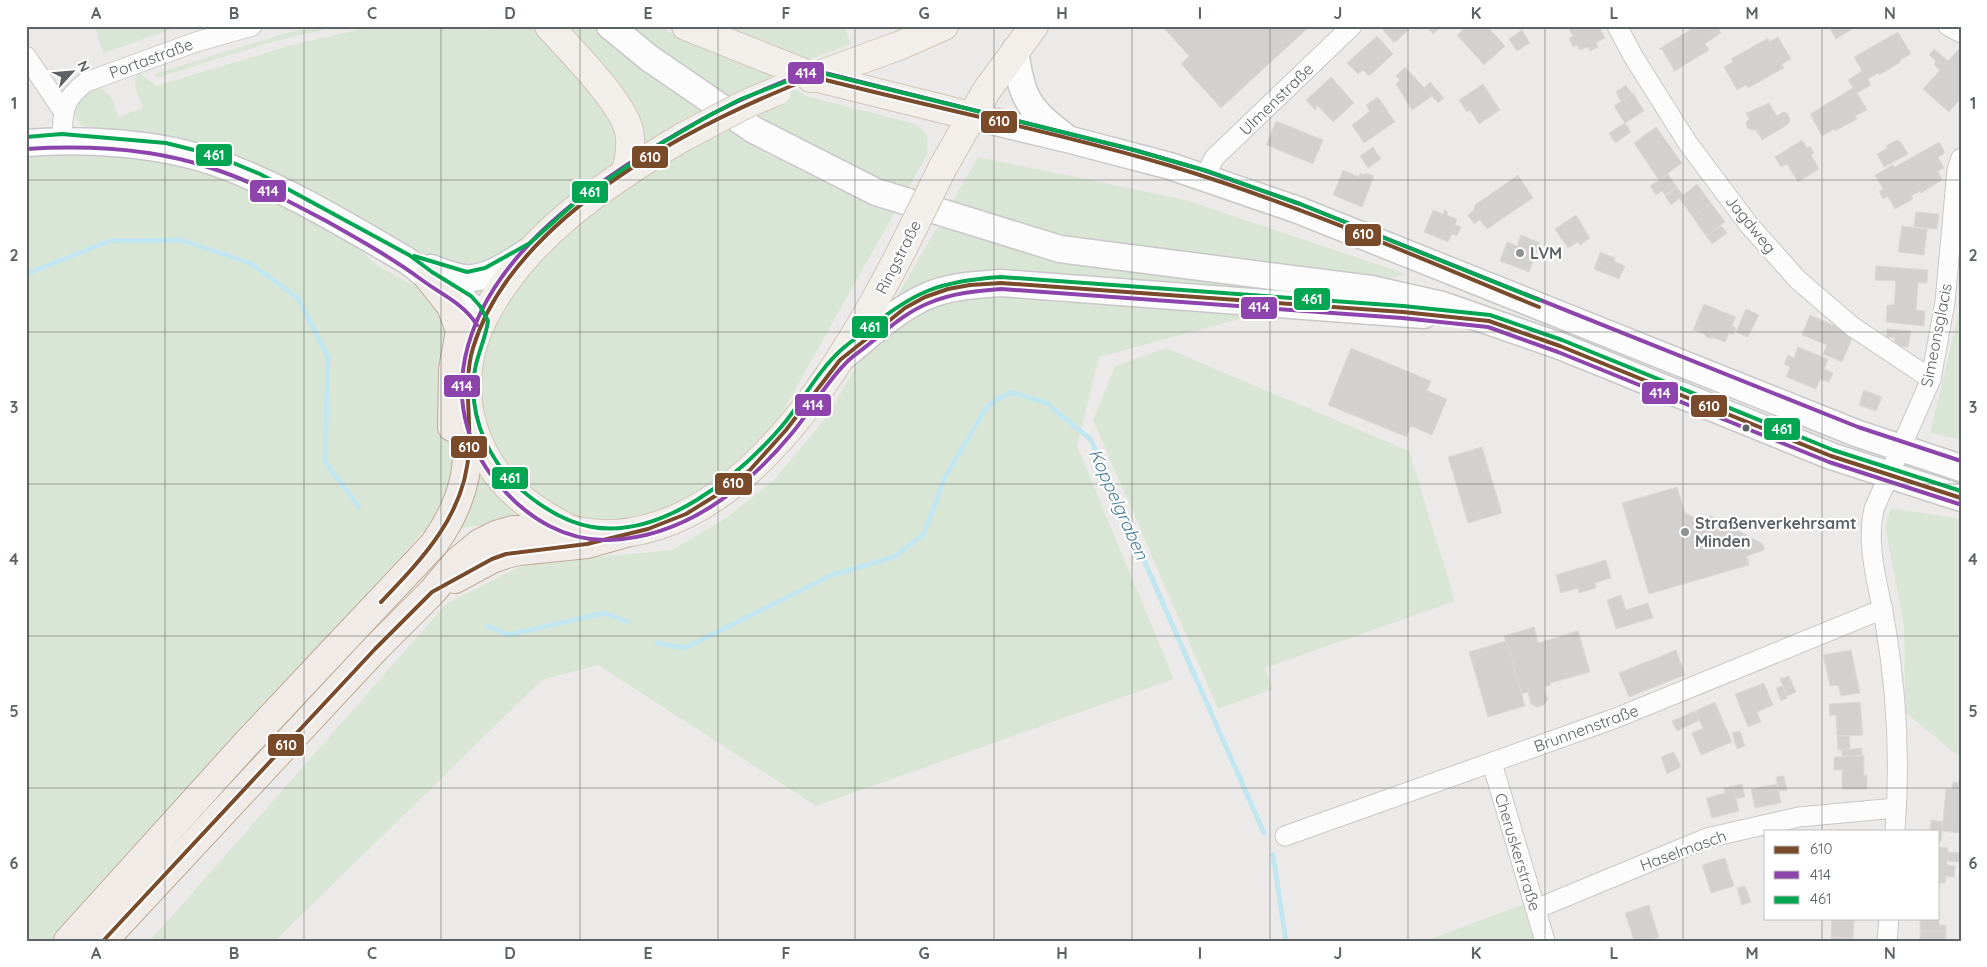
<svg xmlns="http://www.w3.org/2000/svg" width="1987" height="967" viewBox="0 0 1987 967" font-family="Quicksand,sans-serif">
<rect width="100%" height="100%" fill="#eceae8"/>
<g fill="#dae6d5">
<path d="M95,26H181L104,53L99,42Z"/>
<path d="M317,26H340L268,43L157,78L154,74L283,34Z"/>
<path d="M403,26H438L489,30L494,26H658L689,42L775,76L806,96L916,124L927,136L928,153L777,422L718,481L669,510L611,525L534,519L422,533L52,941H26V152L47,149L120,151L187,166L293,210L348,240L378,266L424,291L472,271L449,267L267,173L216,152L137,133L88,130C55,112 87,71 109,95C114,100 115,110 118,117L143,108C138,95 131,84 138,71L156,86L292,45L357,30Z"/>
<path d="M725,26H844L851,44L813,58L800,60L727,33Z"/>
<path d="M978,157L1186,200L1406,274L1099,357L1077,446L1174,679L816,806L598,665L542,680L275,941H150L446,604L525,564L672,550L726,518L773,481L828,415Z"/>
<path d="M1961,304V433L1959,439L1930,433Z"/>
<path d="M1166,348L1409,451L1455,601L1265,668L1273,689L1218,709L1093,420L1115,366Z"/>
<path d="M1891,508L1961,519V758L1905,712L1904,626L1885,526Z"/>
<path d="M1524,904L1536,941H1425Z"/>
</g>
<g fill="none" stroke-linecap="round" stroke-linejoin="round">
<g stroke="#c2e6f0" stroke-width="5">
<path d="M26,274L110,241L181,240L250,263L298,298L328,357L325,462L359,507"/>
<path d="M488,626L508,635L604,613L628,622"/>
<path d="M657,643L685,648L832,575L894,557L924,534L945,477L988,405L1011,392L1047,403L1091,440L1264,833"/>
<path d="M1273,855L1286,941"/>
</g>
</g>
<g fill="#d3d1d0" stroke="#dcd9d7">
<path d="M1162,26H1310L1221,108L1181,64L1189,56Z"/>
<path d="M1388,26H1413L1394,43L1383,30Z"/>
<path d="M1426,26H1442L1433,34Z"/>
<path d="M1467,26H1487L1505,46L1484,65L1457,35Z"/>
<path d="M1599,26L1605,38L1596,43L1598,47L1590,51L1588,47L1580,50L1577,45L1573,47L1569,38L1573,36L1568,27Z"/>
<path d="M1692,26H1717L1721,33L1705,44L1709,50L1673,72L1674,70L1662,49H1659L1693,28Z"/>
<path d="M1828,26H1857L1836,39Z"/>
<path d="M1522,30L1530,43L1517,51L1509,39Z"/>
<path d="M1898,32L1911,54L1900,60L1901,62L1879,75L1878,73L1868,79L1871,85L1857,93L1867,110L1855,116L1857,119L1835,131L1834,129L1822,136L1810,114L1853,88L1848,80L1862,71L1854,57Z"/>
<path d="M1377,36L1393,54L1369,76L1363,70L1358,74L1347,63Z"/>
<path d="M1778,37L1791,59L1782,64L1784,68L1748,88L1746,85L1737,90L1724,67L1733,62L1731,59L1768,38L1769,42Z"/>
<path d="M1961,47V98L1949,112L1923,89L1940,70L1934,65L1936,61L1929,55L1934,49L1948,61Z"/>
<path d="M1405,67L1432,96L1412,110L1396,84L1400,80L1396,76Z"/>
<path d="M1331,77L1354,103L1333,122L1318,106L1315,110L1306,100Z"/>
<path d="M1430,82L1444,98L1438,103L1424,88Z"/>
<path d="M1483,84L1500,110L1479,124L1470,110L1467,112L1459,100Z"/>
<path d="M1626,85L1632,94L1621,101L1616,92Z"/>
<path d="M1633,93L1644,111L1625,123L1614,106Z"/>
<path d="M1378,97L1395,122L1364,143L1352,125L1370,111L1366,105Z"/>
<path d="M1769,103L1777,116L1783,112L1787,113L1790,119L1789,123L1784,127L1762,140L1756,130H1751L1747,128L1746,123L1749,119L1746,113Z"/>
<path d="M1276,121L1323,140L1313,164L1266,145Z"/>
<path d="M1625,123L1631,132L1615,143L1609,133Z"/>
<path d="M1656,127L1682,163L1659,180L1634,143Z"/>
<path d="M1802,140L1807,148L1810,146L1814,153L1811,155L1819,169L1798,182L1787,164L1781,167L1775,157Z"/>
<path d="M1896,140L1901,142L1908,154L1884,167L1877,154L1888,148L1886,146Z"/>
<path d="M1939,142L1945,153L1938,157L1944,168L1938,171L1942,180L1921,193L1920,191L1911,196L1913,199L1895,209L1888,196L1883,199L1879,191L1883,189L1875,175L1893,165L1895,167Z"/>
<path d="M1373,147L1381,159L1368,168L1360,156Z"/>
<path d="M1343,170L1359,177L1360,173L1364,175L1365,173L1374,176L1362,207L1333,195Z"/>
<path d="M1668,174L1677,187L1665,195L1662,191L1656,195L1650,186Z"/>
<path d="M1518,175L1533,198L1487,229L1480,220L1474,224L1468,215L1474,210L1475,205Z"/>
<path d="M1697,184L1711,203L1693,217L1679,198Z"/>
<path d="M1677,187L1683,195L1671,205L1665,196Z"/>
<path d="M1711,203L1725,222L1706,236L1693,217Z"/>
<path d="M1433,210L1443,214L1444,210L1448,212L1447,215L1457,219L1455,225L1461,227L1457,236L1452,234L1448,242L1424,232Z"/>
<path d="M1916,212L1939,214L1937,229L1914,227Z"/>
<path d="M1576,215L1590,238L1580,245L1578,242L1568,248L1555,229Z"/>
<path d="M1721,226L1727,233L1712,244L1706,236Z"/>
<path d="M1902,226L1927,229L1924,255L1898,252Z"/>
<path d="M1521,235L1540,243L1529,272L1500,261L1507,242L1517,246Z"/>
<path d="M1600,252L1615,258L1614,261L1625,266L1619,279L1594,269Z"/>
<path d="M1876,266L1928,270L1927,283H1918L1916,310L1925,311L1924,326L1886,322L1887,305H1894L1896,281L1875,280Z"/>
<path d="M1704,304L1736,317L1732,326L1736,328L1733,335L1729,333L1725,342L1714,338H1708L1704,334L1693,330Z"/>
<path d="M1746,309L1759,315L1748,337L1736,332Z"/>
<path d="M1810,315L1854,334L1842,362L1823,354L1827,345L1802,335Z"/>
<path d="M1887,329L1911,331L1908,347L1894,346L1895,338L1886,337Z"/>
<path d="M1798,347L1828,359L1824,369L1833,373L1829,382L1820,379L1816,389L1786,377L1790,367L1784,364L1788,355L1794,358Z"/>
<path d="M1351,348L1431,381L1427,391L1447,399L1432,435L1411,426L1407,437L1328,405Z"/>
<path d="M1864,390L1882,397L1876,411L1859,405Z"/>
<path d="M1482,447L1502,513L1468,523L1448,457Z"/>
<path d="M1677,487L1685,513L1700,520L1711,516L1763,544L1764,550L1747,556L1749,565L1649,594L1622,503Z"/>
<path d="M1606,560L1611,578L1595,583L1596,588L1579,593L1578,588L1561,593L1556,575Z"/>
<path d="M1621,595L1626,610L1648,603L1653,618L1616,629L1607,600Z"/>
<path d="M1534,627L1538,643L1578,631L1590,672L1550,683L1551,685L1544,687L1548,699L1544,705L1537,707L1531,704L1528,692L1521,694L1504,636Z"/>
<path d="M1506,641L1525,706L1488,717L1469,652Z"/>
<path d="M1676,650L1685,675L1629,697L1619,673Z"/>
<path d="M1851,650L1860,693L1841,696L1838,685L1830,686L1823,655Z"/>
<path d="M1789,676L1796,692L1787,696L1780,679Z"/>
<path d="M1764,683L1773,705L1757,712L1761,722L1748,727L1735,694Z"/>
<path d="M1783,686L1787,698L1781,701L1776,688Z"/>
<path d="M1715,702L1732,742L1701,755L1692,733L1703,728L1695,711Z"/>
<path d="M1860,702L1863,735L1837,736L1836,715L1830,716L1829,704Z"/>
<path d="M1695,711L1700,720L1677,731L1672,721Z"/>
<path d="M1740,731L1745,746L1737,749L1732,733Z"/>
<path d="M1837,736H1849L1850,749L1838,750Z"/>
<path d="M1862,748V756H1842V750Z"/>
<path d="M1674,752L1681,767L1667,774L1661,757Z"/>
<path d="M1864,756V775H1867V789H1842V770H1834V757Z"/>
<path d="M1784,776L1787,790L1779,791L1776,777Z"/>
<path d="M1953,782L1961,783V833L1942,831L1946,789H1952Z"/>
<path d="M1742,784L1745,797L1736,799L1733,786Z"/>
<path d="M1777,784L1781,803L1755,808L1751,789Z"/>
<path d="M1733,786L1739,811L1712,818L1706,798L1725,793L1724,788Z"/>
<path d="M1931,820L1943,822L1941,841H1938V831H1930Z"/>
<path d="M1938,847L1948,848L1947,865L1955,866L1954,877L1946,876L1945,883H1938Z"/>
<path d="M1948,852L1961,853V862L1947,861Z"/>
<path d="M1725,858L1734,886L1711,893L1702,865Z"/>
<path d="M1745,886L1751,902L1742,905L1737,888Z"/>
<path d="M1938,903L1939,925H1946V931H1920V918H1938Z"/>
<path d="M1649,905L1659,937L1648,941H1634L1625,913Z"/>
<path d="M1832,918L1854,919L1853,938L1831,937Z"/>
<path d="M1920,931H1946V939L1920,941Z"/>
<path d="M1831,937L1853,938V941H1831Z"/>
</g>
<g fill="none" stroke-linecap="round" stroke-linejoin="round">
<g stroke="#c9c8c7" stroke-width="21">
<g id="minor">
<path d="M1617,26L1633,56L1687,142L1749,225L1798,280L1853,327L1931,379"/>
<path d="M1948,26L1961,33"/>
<path d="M26,56L63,111"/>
<path d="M62,140C63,112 62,100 86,82L196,42L252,26"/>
<path d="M1205,177L1214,158L1352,26"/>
<path d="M1492,763L1545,941"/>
<path d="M1895,831C1900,764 1897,695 1886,629C1880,590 1865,548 1874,509L1931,379L1945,302L1957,170L1961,158"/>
<path d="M1285,836L1616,718L1883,609"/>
<path d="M1536,909L1707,838L1799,817L1896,808"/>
<path d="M1887,941L1889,918"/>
</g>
</g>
<g stroke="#c8c8c8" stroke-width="29">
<g id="secondary">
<path d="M610,26L649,58L754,130L876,192L1060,249L1371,289L1442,305L1560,346L1831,456L1961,498"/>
<path d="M1015,50C1021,94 1026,108 1063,135"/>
<path d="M971,116L1067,139L1170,166L1298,210L1856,433L1961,468"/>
<path d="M26,143C83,138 159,143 214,162C282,186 344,224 406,260C414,265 421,272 428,277C450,292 468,297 482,322"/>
<path d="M431,268C442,272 454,277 465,278C488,280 511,262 529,251"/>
<path d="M843,357C869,336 894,311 925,297C949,286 975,285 1001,283L1424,315"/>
</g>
</g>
<g stroke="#d0c5b9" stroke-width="30">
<g id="primary">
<path d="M549,26C570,50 623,102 629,131C632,145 629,159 626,173"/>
<path d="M686,26L814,77L971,116"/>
<path d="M811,78L901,45L944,26"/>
<path d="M683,137C607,182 522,238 482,321C449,390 472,469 537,510C549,518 562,527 576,531C612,539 651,531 684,515C782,468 855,342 903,248"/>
<path d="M943,167L987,90L1034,26"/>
</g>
</g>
<g stroke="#bfab99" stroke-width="30">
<g id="trunk">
<path d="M428,277L451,306L460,331L453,369L452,427"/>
<path d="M455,579L492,559L506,554L519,551L587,544L626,533"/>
<path d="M68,941L246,744L434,544C469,495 470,460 467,402"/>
<path d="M103,941L375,649L432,592L458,561L480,543L496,535L513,530H573"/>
</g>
</g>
<use href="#minor" stroke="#fcfcfc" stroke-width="19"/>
<use href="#secondary" stroke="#fcfcfc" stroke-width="26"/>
<use href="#primary" stroke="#f2eee9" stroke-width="28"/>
<use href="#trunk" stroke="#f0ebe6" stroke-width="28"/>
<g stroke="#d0c5b9" stroke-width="30" stroke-linecap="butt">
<g id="primary-bridge">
<path d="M683,137L744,105L777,91"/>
<path d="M903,248L943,167"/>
</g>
</g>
<use href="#primary-bridge" stroke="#f2eee9" stroke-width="28"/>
<g stroke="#fff" stroke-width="8">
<g id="bus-1">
<path d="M814,77C933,108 1053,131 1171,166C1297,204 1417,257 1539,307"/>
<path d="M381,602C423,558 466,514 469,449C471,416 463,381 473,348C513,216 694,123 814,77"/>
<path d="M103,941L375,649L432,592L492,559L506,554L587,544L648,529L686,514L728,488L750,470L786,430L840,360L905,308L925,297L948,289L970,285L1001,283L1403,312L1489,321L1560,346L1831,456L1961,498"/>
</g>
</g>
<g stroke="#fff" stroke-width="8">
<g id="bus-2">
<path d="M26,149C88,145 152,148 211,168C252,181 290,202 328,222C360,240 392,258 422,280C442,295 463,303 477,325"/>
<path d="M1959,504L1829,462L1558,352L1488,327L1402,318L1001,289C976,291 952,293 929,303C906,312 888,329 869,344C861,351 852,356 845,364C825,384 811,410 793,432C747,488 684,538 608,540C566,541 529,519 502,488C469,452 455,406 465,358C487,253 596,181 683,130C715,111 748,96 782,82C794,78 804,72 817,71L1138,151L1203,170L1300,204L1858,427L1961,461"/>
</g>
</g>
<g stroke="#fff" stroke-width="8">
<g id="bus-3">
<path d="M26,137L62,134L166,143L214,155L260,174L409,255L432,272L471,296L480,306L488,321C486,337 478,353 475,369C467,419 491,467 530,497C548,511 569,523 592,527C662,539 739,476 782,426C802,402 817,372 841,350C849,343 859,336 868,329C915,291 940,281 1001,277L1403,306L1490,315L1562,340L1833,450L1961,491"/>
<path d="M414,256L467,272L485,268L530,243L577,201L655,147L710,115L741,99L814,71L1123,147L1207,171L1300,204L1539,300"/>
</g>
</g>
<use href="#bus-1" stroke="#7a4b2a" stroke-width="4"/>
<use href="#bus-2" stroke="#8e44ad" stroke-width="4"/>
<use href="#bus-3" stroke="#00a651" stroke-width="4"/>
</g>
<path fill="none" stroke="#5d6264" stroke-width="1" stroke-opacity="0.55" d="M165,26V941M304,26V941M441,26V941M580,26V941M718,26V941M855,26V941M994,26V941M1132,26V941M1270,26V941M1408,26V941M1545,26V941M1683,26V941M1822,26V831M26,180H1961M26,332H1961M26,484H1961M26,636H1961M26,788H1961M1822,918V941"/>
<g fill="#8f9292" stroke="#fff" stroke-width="2">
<circle cx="1520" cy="253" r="5"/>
<circle cx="1685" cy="532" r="5"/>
</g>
<circle fill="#5d6264" stroke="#fff" stroke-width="2" cx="1746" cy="428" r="4.5"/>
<g text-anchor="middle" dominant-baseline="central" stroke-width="4.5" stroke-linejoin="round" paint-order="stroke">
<g font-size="16" fill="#5d6264" stroke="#fff">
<text transform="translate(151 58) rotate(-20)">Portastraße</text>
<text transform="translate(1276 99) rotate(-44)">Ulmenstraße</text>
<text transform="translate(1751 224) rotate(51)">Jagdweg</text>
<text transform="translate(898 257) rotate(-63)">Ringstraße</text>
<text transform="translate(1936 335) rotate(-79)">Simeonsglacis</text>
<text transform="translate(1586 728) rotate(-20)">Brunnenstraße</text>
<text transform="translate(1683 850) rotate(-20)">Haselmasch</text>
<text transform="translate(1518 852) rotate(73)">Cheruskerstraße</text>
</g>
<g font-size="16" font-weight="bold" fill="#5d6264" stroke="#fff" text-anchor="start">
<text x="1530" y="253">LVM</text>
<text x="1695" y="523">Straßenverkehrsamt<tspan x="1695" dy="18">Minden</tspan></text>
</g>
<g font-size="18" font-style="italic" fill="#477d94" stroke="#fff">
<text transform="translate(1119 504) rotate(66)">Koppelgraben</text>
</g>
</g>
<g stroke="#fff" stroke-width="2">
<rect x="787" y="61" width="38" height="24" rx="5" fill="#8e44ad"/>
<rect x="980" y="110" width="38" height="24" rx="5" fill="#7a4b2a"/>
<rect x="195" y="143" width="38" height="24" rx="5" fill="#00a651"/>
<rect x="631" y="145" width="38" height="24" rx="5" fill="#7a4b2a"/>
<rect x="249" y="179" width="38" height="24" rx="5" fill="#8e44ad"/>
<rect x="571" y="180" width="38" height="24" rx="5" fill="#00a651"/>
<rect x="1344" y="223" width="38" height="24" rx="5" fill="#7a4b2a"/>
<rect x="1293" y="287" width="38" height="24" rx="5" fill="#00a651"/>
<rect x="1240" y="296" width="38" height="24" rx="5" fill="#8e44ad"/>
<rect x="851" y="315" width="38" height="24" rx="5" fill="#00a651"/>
<rect x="443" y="374" width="38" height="24" rx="5" fill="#8e44ad"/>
<rect x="1641" y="381" width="38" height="24" rx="5" fill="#8e44ad"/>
<rect x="794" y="393" width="38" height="24" rx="5" fill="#8e44ad"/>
<rect x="1690" y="394" width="38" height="24" rx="5" fill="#7a4b2a"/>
<rect x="1763" y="417" width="38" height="24" rx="5" fill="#00a651"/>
<rect x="450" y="435" width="38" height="24" rx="5" fill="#7a4b2a"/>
<rect x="491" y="466" width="38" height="24" rx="5" fill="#00a651"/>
<rect x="714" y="472" width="39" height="24" rx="5" fill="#7a4b2a"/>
<rect x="267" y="733" width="38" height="24" rx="5" fill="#7a4b2a"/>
</g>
<g font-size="14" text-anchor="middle" font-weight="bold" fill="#fff">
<text x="806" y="78">414</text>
<text x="999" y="126">610</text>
<text x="214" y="160">461</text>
<text x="650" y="162">610</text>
<text x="268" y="196">414</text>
<text x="590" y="197">461</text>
<text x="1363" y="239">610</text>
<text x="1312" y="304">461</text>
<text x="1259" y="312">414</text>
<text x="870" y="332">461</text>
<text x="462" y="391">414</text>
<text x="1660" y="398">414</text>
<text x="813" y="410">414</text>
<text x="1709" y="411">610</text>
<text x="1782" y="434">461</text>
<text x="469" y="452">610</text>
<text x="510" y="483">461</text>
<text x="733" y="488">610</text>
<text x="286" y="750">610</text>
</g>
<rect width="1987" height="967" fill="none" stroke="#ffffff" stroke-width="55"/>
<rect x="1764" y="830" width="175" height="90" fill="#ffffff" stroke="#bec0c1"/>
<rect x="1774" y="846" width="25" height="8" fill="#7a4b2a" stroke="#bec0c1"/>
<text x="1810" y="854" font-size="15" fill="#5d6264">610</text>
<rect x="1774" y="871" width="25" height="8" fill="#8e44ad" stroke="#bec0c1"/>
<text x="1810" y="880" font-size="15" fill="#5d6264">414</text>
<rect x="1774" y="896" width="25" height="8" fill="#00a651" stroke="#bec0c1"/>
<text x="1810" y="904" font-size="15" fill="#5d6264">461</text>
<g transform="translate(72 72) rotate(64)" stroke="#ffffff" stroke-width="4" paint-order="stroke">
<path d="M0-4L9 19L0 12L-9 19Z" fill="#5d6264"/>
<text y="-8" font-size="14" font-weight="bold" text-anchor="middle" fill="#5d6264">N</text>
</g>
<rect x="28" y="28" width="1932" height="912" fill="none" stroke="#5d6264" stroke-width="2"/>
<g font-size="16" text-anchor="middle" font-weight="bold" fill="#5d6264">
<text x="96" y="19">A</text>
<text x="234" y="19">B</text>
<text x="372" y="19">C</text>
<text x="510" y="19">D</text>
<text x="648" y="19">E</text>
<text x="786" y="19">F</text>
<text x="924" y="19">G</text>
<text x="1062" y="19">H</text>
<text x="1200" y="19">I</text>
<text x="1338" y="19">J</text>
<text x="1476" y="19">K</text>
<text x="1614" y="19">L</text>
<text x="1752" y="19">M</text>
<text x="1890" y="19">N</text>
<text x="14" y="109">1</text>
<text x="1973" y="109">1</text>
<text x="14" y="261">2</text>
<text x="1973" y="261">2</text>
<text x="14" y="413">3</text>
<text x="1973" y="413">3</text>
<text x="14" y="565">4</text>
<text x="1973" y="565">4</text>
<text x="14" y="717">5</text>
<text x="1973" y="717">5</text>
<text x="14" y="869">6</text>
<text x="1973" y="869">6</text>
<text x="96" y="959">A</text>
<text x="234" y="959">B</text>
<text x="372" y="959">C</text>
<text x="510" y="959">D</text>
<text x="648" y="959">E</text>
<text x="786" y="959">F</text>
<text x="924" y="959">G</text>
<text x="1062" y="959">H</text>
<text x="1200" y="959">I</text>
<text x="1338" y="959">J</text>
<text x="1476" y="959">K</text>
<text x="1614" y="959">L</text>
<text x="1752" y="959">M</text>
<text x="1890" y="959">N</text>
</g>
</svg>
